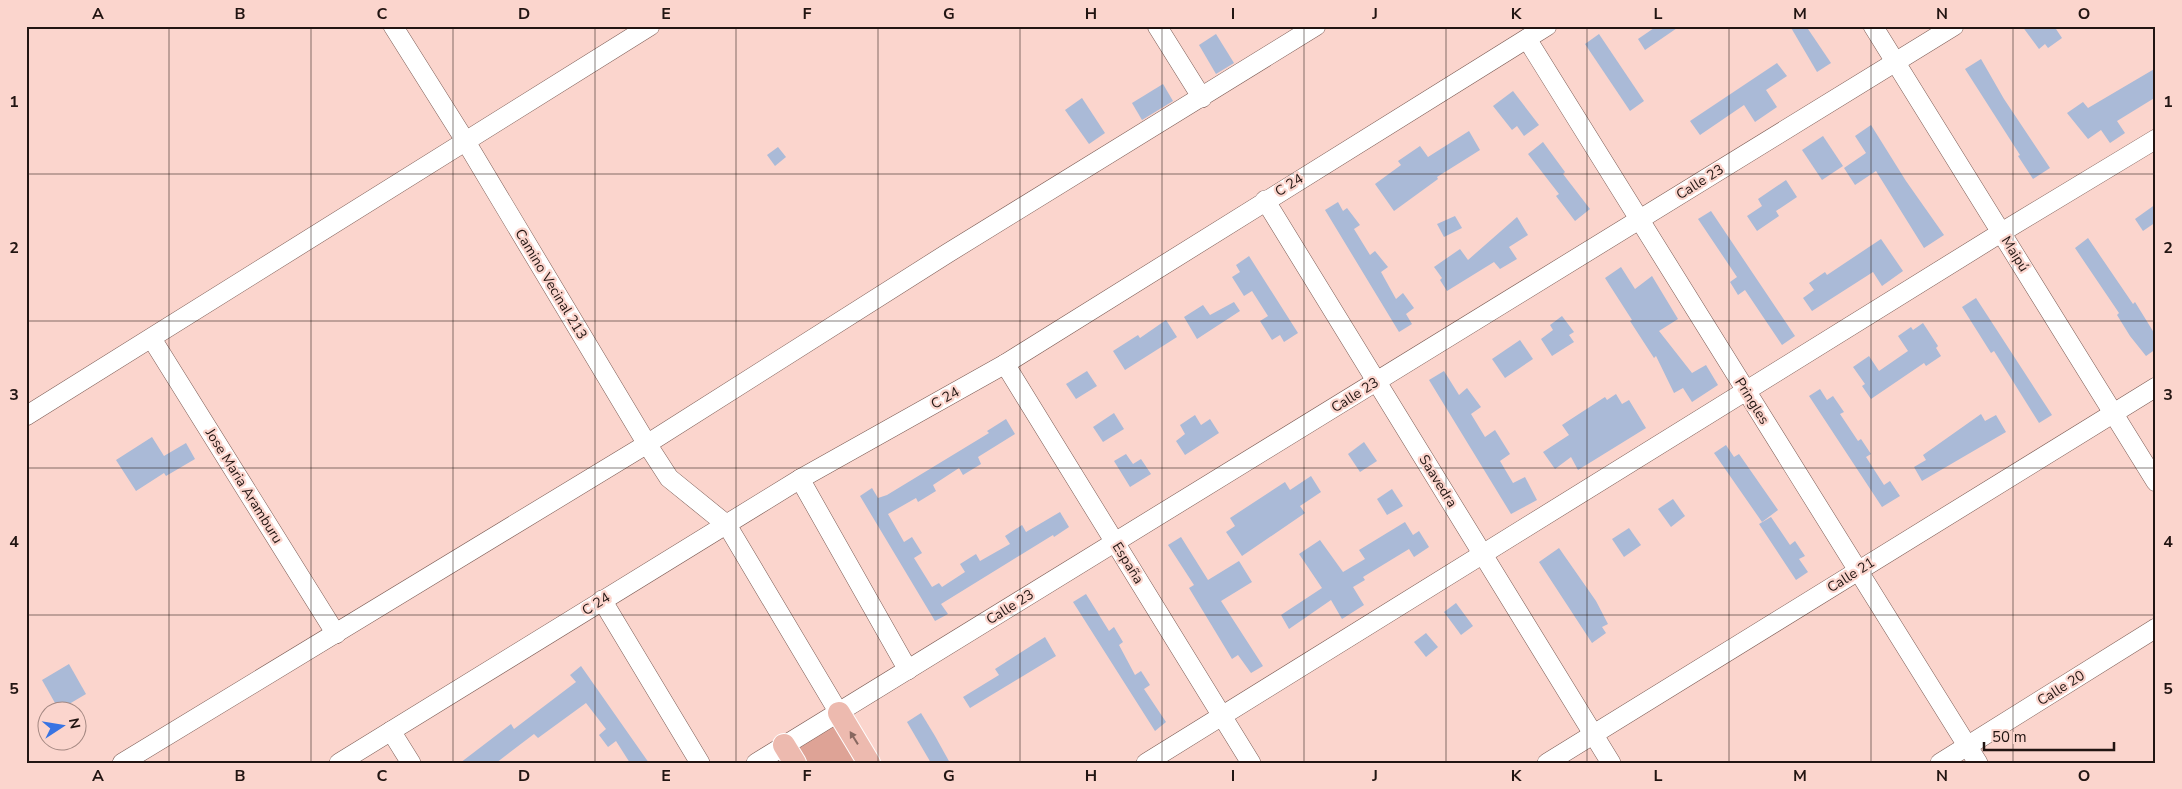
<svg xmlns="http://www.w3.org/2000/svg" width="2182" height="789" viewBox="0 0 2182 789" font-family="'Nunito Sans',sans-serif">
<rect width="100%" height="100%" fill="#fbd5cd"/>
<path fill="#dea396" d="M839,714L869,763H796L785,746Z"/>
<g fill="#aabad7">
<path d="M1657,26H1680L1645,50L1638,39Z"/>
<path d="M1790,26H1806L1831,63L1817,72Z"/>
<path d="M2022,26H2054L2062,38L2048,48L2045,44L2039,49Z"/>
<path d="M1216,34L1234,63L1216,74L1199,45Z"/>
<path d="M1599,34L1644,101L1630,111L1585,44Z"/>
<path d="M1981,59L2004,99L2050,168L2033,179L2018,156L2020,155L1965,69Z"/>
<path d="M1777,63L1787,76L1766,90L1777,107L1755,122L1744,105L1700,135L1690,121Z"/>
<path d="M2156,68V97L2117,121L2125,133L2110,143L2101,130L2088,139L2067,113L2083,102L2088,108Z"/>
<path d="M1163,84L1173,101L1142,120L1132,103Z"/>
<path d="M1513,91L1539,125L1524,136L1517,126L1512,130L1493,106Z"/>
<path d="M1082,98L1105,133L1089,144L1065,110Z"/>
<path d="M1871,125L1906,181L1944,235L1924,248L1876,171L1855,185L1844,168L1866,153L1855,136Z"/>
<path d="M1469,131L1480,150L1437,177L1438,179L1394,211L1375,184L1401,165L1398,161L1420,146L1428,157Z"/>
<path d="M1823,136L1843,166L1822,180L1802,150Z"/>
<path d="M1543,142L1565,172L1563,174L1590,209L1575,221L1556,196L1559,194L1528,154Z"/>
<path d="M778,147L786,157L775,166L767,155Z"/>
<path d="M1786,180L1797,197L1776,211L1779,216L1757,231L1747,216L1762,206L1758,199Z"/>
<path d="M1338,202L1343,211L1347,208L1360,225L1354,229L1370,255L1375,251L1388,267L1381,272L1396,299L1403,293L1414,308L1406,314L1412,324L1399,332L1325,210Z"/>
<path d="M2156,204V222L2143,231L2135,219Z"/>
<path d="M1711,211L1795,336L1782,345L1745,290L1738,295L1730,282L1737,277L1698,219Z"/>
<path d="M1455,216L1462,228L1444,237L1437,224Z"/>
<path d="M1517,217L1528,235L1509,247L1517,259L1500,269L1494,262L1447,291L1440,280L1442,278L1434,267L1460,249L1468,260Z"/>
<path d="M2088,238L2133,304L2135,302L2156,336V349L2146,356L2130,336L2117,315L2119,313L2075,248Z"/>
<path d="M1881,239L1903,271L1882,286L1873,272L1812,311L1803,298L1814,290L1809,283L1825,272L1827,275Z"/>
<path d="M1249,256L1298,333L1284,342L1280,335L1272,340L1260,321L1268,316L1252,291L1244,296L1232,277L1240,272L1236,265Z"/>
<path d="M1621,267L1635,289L1652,276L1678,319L1659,331L1692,373L1706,365L1718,385L1692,402L1683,388L1674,393L1656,356L1654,358L1630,321L1632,320L1605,278Z"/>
<path d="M1976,298L2052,415L2039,423L1994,351L1991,353L1962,307Z"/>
<path d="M1234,302L1240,311L1197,339L1184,317L1203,305L1210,315Z"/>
<path d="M1562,316L1574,332L1569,335L1574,342L1552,356L1541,339L1553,330L1550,325Z"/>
<path d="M1166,320L1177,337L1125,370L1113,351L1138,335L1140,338Z"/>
<path d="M1923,323L1938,346L1936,348L1941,356L1926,366L1924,363L1871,399L1862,386L1865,384L1853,367L1869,356L1879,371L1908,351L1898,336L1911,327L1913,330Z"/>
<path d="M1520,340L1533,359L1505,378L1492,359Z"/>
<path d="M1087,371L1097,386L1076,399L1066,384Z"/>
<path d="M1444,371L1459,395L1467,388L1481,407L1471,414L1485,437L1495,430L1510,454L1500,461L1513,483L1525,477L1537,500L1511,514L1429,380Z"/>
<path d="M1820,389L1827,400L1833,396L1844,412L1840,414L1858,441L1861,439L1871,454L1866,457L1884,485L1890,481L1900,496L1882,507L1809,396Z"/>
<path d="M1616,394L1622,404L1629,400L1646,428L1578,470L1571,457L1555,469L1543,452L1569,435L1562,425L1605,397L1607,400Z"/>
<path d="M1114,413L1124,429L1103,442L1093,427Z"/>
<path d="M1981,414L1985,421L1996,415L2006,432L1922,481L1914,467L1926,460L1923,455Z"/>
<path d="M1195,415L1201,425L1210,419L1219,433L1185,455L1176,441L1185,434L1180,425Z"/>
<path d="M1006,419L1015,434L978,457L981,464L963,475L959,468L933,485L936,491L918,502L916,498L888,514L904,542L912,537L922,553L914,558L932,587L939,583L942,587L965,572L960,564L976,554L980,561L1010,544L1005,536L1022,525L1026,532L1060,512L1069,527L1054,537L1053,535L941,604L948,614L935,621L860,496L872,488L878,498L887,495L989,433L987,431Z"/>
<path d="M152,437L164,456L186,443L195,459L166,476L164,473L136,491L116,460Z"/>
<path d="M1364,442L1377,461L1360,472L1348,454Z"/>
<path d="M1726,445L1734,457L1739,454L1778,510L1762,522L1714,453Z"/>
<path d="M1126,454L1133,464L1141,459L1151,474L1130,487L1114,461Z"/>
<path d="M1311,476L1321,492L1300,506L1305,513L1242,556L1226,532L1235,526L1230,518L1285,482L1290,490Z"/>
<path d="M1392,489L1403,506L1387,515L1377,499Z"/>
<path d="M1673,499L1685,516L1671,527L1658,509Z"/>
<path d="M1771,517L1790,545L1795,541L1805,556L1799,559L1808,572L1796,580L1759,524Z"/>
<path d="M1405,522L1413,535L1419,531L1429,547L1414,557L1409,549L1363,577L1365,580L1353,587L1364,605L1342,619L1331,600L1289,629L1281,615L1322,588L1299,554L1320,540L1343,572L1365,559L1359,550Z"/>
<path d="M1629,528L1641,545L1624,557L1612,539Z"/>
<path d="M1181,537L1208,580L1239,561L1252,582L1221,601L1263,666L1251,673L1238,655L1232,659L1189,588L1194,585L1168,545Z"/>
<path d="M1559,548L1596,601L1608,624L1602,627L1606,633L1592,643L1539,562Z"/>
<path d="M1086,594L1109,631L1114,627L1123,642L1119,645L1135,675L1141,671L1150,685L1144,689L1166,722L1155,731L1073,602Z"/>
<path d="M1456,603L1473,626L1461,635L1444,612Z"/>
<path d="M1426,633L1438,647L1426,657L1414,642Z"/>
<path d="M1045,637L1056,656L970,708L963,697L999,675L995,669Z"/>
<path d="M69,664L86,694L59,710L42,680Z"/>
<path d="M581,666L649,763H630L616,741L608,747L599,735L606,729L586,703L538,738L534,734L496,763H460L511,724L514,729L576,682L570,675Z"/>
<path d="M921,713L935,736L950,763H931L907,722Z"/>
</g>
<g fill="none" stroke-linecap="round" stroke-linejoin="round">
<g stroke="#7c5c55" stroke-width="20">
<g id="minor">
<path d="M393,26L466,142L647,444L669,478L727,525L839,713"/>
<path d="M1157,26L1202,98"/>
<path d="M1873,26L2156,482"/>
<path d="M1527,39L1978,763"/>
<path d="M1265,200L1611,763"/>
<path d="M152,339L336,634"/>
<path d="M1005,364L1251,763"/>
<path d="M26,416L650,26"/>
<path d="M800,479L908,670"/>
<path d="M602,600L700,763"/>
<path d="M391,731L411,763"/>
<path d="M122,763L647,444L948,253L1316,26"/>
<path d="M339,763L800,479L1005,364L1547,26"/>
<path d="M756,763L1954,26"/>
<path d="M1146,763L2002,232L2156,139"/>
<path d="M1547,763L2156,387"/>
<path d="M1940,763L2156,628"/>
</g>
</g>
<g stroke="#fff" stroke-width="24">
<g id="major">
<path d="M839,713L869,763"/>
<path d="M784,745L795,763"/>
</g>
</g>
<use href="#minor" stroke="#fff" stroke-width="19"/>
<use href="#major" stroke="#edbaaf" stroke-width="22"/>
</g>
<defs><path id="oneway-solid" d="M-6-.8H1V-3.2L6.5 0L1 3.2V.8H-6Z" transform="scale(1.25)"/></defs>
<use fill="#886860" href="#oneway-solid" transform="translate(854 738) rotate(-122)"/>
<path fill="none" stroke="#221512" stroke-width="1" stroke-opacity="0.55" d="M169,26V763M311,26V763M453,26V763M595,26V763M736,26V763M878,26V763M1020,26V763M1162,26V763M1304,26V763M1446,26V763M1587,26V763M1729,26V763M1871,26V763M2013,26V763M26,174H2156M26,321H2156M26,468H2156M26,615H2156"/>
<g text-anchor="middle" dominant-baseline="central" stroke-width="4.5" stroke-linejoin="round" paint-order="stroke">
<g font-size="14" fill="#221512" stroke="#fbd5cd">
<text transform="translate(1700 182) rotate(-32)">Calle 23</text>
<text transform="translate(1289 185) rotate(-32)">C 24</text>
<text transform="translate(2015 254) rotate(58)">Maipú</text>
<text transform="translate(551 284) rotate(59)">Camino Vecinal 213</text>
<text transform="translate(1355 395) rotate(-32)">Calle 23</text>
<text transform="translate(945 398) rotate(-29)">C 24</text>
<text transform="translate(1752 401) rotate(58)">Pringles</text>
<text transform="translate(1438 481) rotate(58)">Saavedra</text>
<text transform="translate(244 486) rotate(58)">Jose Maria Aramburu</text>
<text transform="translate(1128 563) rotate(58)">España</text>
<text transform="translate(1851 575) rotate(-32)">Calle 21</text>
<text transform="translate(596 604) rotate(-32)">C 24</text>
<text transform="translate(1010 607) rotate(-32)">Calle 23</text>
<text transform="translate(2061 688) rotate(-32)">Calle 20</text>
</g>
</g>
<rect width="2182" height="789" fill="none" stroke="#fbd5cd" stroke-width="55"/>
<g transform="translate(62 726) rotate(78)"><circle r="24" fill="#fbd5cd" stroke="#a48882"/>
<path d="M0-4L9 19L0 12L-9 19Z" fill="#3874e3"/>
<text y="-8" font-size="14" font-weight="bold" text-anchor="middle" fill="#221512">N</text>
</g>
<path d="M1984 742v8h130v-8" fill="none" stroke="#221512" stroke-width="2.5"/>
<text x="1992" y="742" font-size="15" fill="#221512" stroke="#fbd5cd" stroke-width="4" paint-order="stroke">50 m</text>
<rect x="28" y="28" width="2126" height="734" fill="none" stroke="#221512" stroke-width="2"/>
<g font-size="16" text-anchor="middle" font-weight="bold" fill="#221512">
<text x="98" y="19">A</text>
<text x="240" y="19">B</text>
<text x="382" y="19">C</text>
<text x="524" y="19">D</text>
<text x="666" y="19">E</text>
<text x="807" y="19">F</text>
<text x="949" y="19">G</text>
<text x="1091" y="19">H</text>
<text x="1233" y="19">I</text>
<text x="1375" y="19">J</text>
<text x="1516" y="19">K</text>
<text x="1658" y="19">L</text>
<text x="1800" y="19">M</text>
<text x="1942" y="19">N</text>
<text x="2084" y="19">O</text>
<text x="14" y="107">1</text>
<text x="2168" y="107">1</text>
<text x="14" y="253">2</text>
<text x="2168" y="253">2</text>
<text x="14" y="400">3</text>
<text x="2168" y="400">3</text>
<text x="14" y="547">4</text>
<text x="2168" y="547">4</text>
<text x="14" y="694">5</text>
<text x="2168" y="694">5</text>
<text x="98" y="781">A</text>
<text x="240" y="781">B</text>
<text x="382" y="781">C</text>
<text x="524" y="781">D</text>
<text x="666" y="781">E</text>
<text x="807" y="781">F</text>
<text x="949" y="781">G</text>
<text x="1091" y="781">H</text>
<text x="1233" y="781">I</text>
<text x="1375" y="781">J</text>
<text x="1516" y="781">K</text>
<text x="1658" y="781">L</text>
<text x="1800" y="781">M</text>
<text x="1942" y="781">N</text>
<text x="2084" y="781">O</text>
</g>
</svg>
